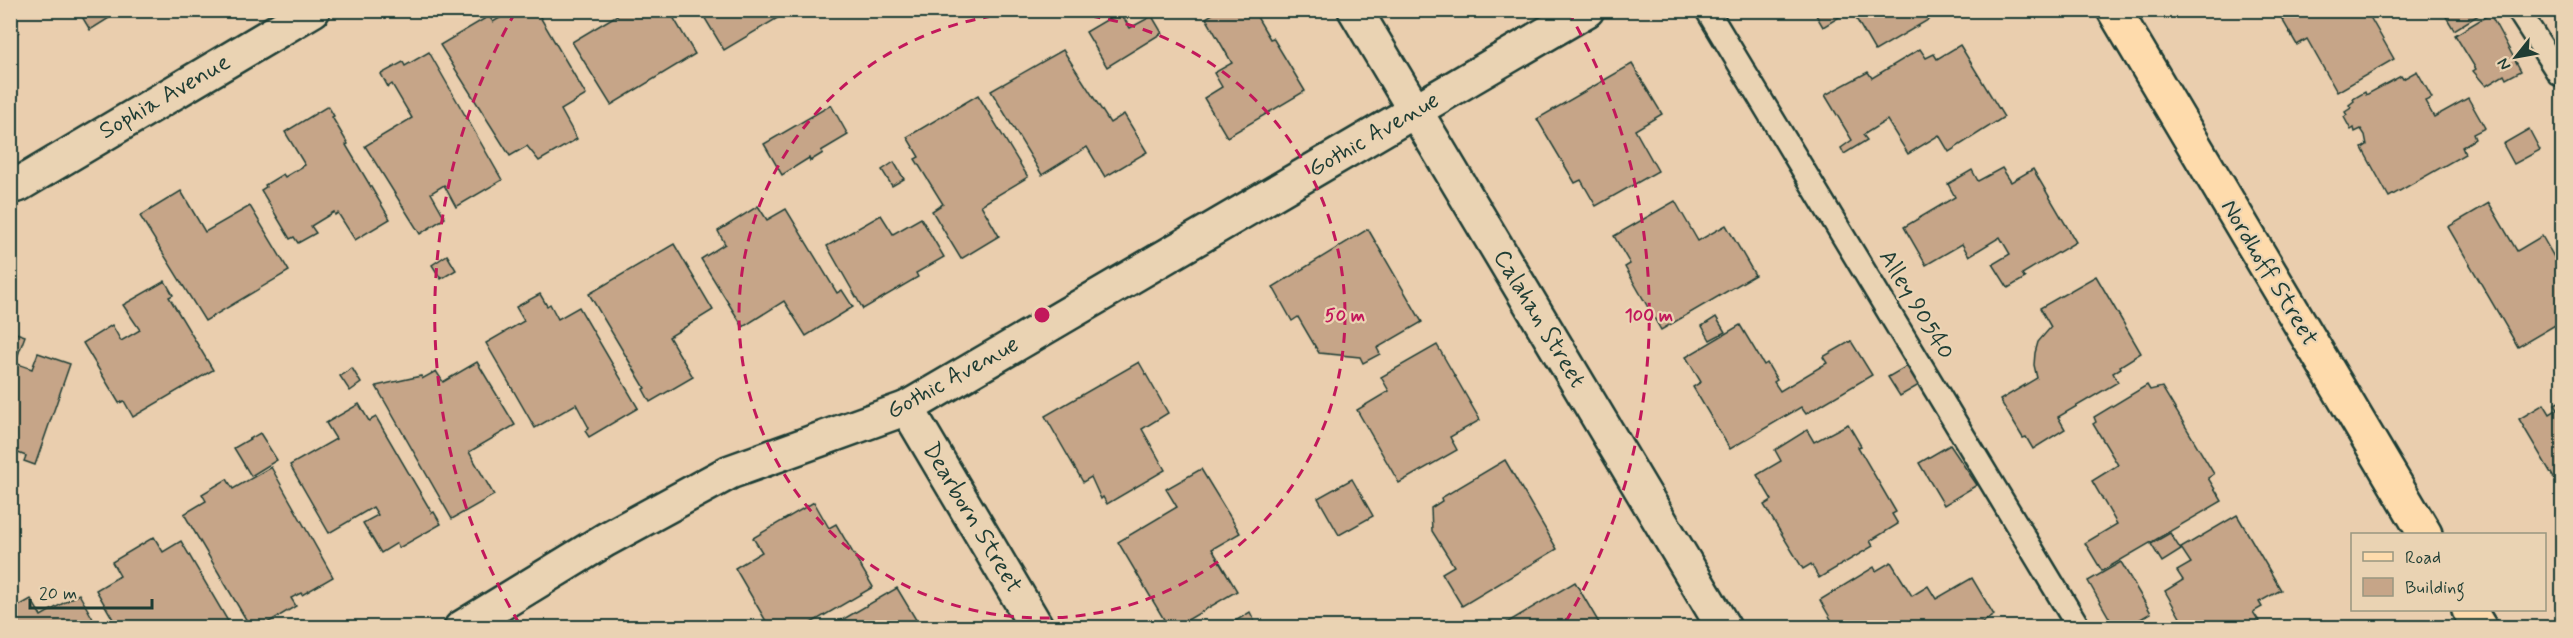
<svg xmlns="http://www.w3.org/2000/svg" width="2573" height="638" viewBox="0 0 2573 638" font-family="Mynerve,sans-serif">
<rect width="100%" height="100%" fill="#eaceae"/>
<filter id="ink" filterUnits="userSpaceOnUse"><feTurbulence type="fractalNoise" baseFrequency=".0167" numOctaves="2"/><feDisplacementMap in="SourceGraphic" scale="12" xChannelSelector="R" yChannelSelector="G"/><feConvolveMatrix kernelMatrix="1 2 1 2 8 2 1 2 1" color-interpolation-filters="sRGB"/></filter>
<g filter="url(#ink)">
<g fill="#c6a588" stroke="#1f3d34" stroke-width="1.5">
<path d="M78,10H122L90,30Z"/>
<path d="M522,10H536L586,95L561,110L577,139L539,161L527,146L510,156L440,45L489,16L493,22L510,12L513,16Z"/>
<path d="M616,10H669L695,54L611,105L572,42L619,14Z"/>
<path d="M700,10H791L724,50Z"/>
<path d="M1219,10H1253L1270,39L1273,38L1305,91L1227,137L1204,98L1222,87L1214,73L1232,63L1206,18Z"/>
<path d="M1813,10H1851L1823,27Z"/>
<path d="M1851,10H1939L1940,13L1875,51Z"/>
<path d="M2286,10H2366L2394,59L2337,92L2307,39L2297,45L2279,14Z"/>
<path d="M2442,10H2487L2454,30Z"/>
<path d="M1120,12L1130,28L1152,16L1162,33L1107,67L1086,32Z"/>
<path d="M2490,14L2521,71L2506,79L2504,75L2486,86L2473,71L2476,69L2455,35Z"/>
<path d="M10,19L19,32L10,37Z"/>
<path d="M1960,45L2004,117L1949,152L1939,135L1908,154L1887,120L1863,135L1867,140L1844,154L1841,148L1852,140L1825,95L1868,72L1872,78L1920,49L1926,58L1934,54L1937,59Z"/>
<path d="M1063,50L1110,123L1124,114L1147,152L1105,177L1087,147L1042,175L991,91Z"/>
<path d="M429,52L502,180L456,207L444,185L431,193L445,218L420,234L365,146L412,118L392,84L388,87L381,74L403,62L405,66Z"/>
<path d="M1632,64L1662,114L1635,130L1658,171L1596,206L1581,180L1575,183L1537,119Z"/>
<path d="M2417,71L2432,98L2425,101L2434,117L2468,98L2485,128L2473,134L2475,139L2462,147L2465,154L2389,197L2362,148L2367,145L2365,135L2361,129L2355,132L2354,128L2351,130L2344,117L2347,115L2345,112L2351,108L2349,105L2354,101L2353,99L2365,92L2366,95L2401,76L2403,79Z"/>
<path d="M978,95L1028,177L981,205L999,236L961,259L932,211L943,204L915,159L919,157L907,137Z"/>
<path d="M831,105L848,135L821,151L823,153L810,161L809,158L782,175L764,144Z"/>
<path d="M328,106L334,116L332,117L348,144L346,145L390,219L355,240L338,213L335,215L334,212L311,226L316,233L298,243L294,237L290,239L261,190L266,187L265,185L283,174L285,177L305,165L285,132Z"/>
<path d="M2529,129L2540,150L2514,164L2503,144Z"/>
<path d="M894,162L904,179L892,186L882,170Z"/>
<path d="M2002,168L2011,182L2033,169L2076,242L2022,274L2025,278L2008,288L1993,264L2010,254L2000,237L1969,256L1962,244L1926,265L1904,227L1955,197L1948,184L1972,170L1978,181Z"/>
<path d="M181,191L205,232L250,206L289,271L205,321L140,216Z"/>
<path d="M1675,201L1698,241L1726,225L1755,275L1661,330L1625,267L1630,264L1614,236Z"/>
<path d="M2489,203L2517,251L2542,236L2562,271V321L2518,347L2448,227Z"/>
<path d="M758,206L767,220L786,209L837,293L842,290L853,307L806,336L784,301L743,327L701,259L725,244L718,231Z"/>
<path d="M881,215L893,234L921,218L944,257L916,273L918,277L863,309L827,246Z"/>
<path d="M1368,229L1422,322L1377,348L1380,354L1363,363L1360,357L1319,353L1298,317L1292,321L1273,287Z"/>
<path d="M674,244L713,310L669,337L693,377L650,402L643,389L645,388L589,294Z"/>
<path d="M447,255L456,270L441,279L432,265Z"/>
<path d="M2096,276L2141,353L2120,366L2121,368L2113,373L2118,382L2058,417L2065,429L2033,449L2026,437L2023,438L2000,400L2037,378L2034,365L2035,353L2038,342L2051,327L2040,308Z"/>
<path d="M165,281L173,295L169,297L213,370L133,417L124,401L119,403L83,343L112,325L121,341L140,330L123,305Z"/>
<path d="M540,294L547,306L550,304L558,319L579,307L638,408L589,437L585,431L589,428L576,404L535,428L486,343L524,321L516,307Z"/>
<path d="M1716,317L1725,332L1710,340L1702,326Z"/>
<path d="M1740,325L1764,365L1767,363L1777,380L1774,382L1780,391L1827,363L1823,357L1851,341L1872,375L1806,414L1801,407L1730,449L1693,387L1701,382L1686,357Z"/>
<path d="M10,331L25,336L15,363L32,369L38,353L70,364L35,465L24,461L26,456L10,450Z"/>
<path d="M1437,345L1480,420L1450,437L1457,450L1399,483L1357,410L1389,391L1381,377Z"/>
<path d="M477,362L515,425L469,452L494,495L452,519L376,386L421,376L422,379L436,371L443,382Z"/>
<path d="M1139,362L1168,413L1142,429L1165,470L1107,504L1103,497L1101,499L1091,477L1083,482L1045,416Z"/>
<path d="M1907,366L1919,385L1900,396L1888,377Z"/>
<path d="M352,368L361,383L350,391L340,376Z"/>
<path d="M2147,385L2150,390L2162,387L2214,474L2208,478L2222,501L2102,571L2085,543L2117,524L2092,481L2118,465L2093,424L2096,422L2094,417Z"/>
<path d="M2562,400V476L2555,480L2519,419L2544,404L2550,414L2558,409L2555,404Z"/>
<path d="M359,404L369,421L376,417L432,513L434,512L441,524L399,548L397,543L381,553L363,523L378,515L373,507L329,533L290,465L336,439L326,423Z"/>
<path d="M1848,424L1861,446L1858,447L1896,512L1892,514L1898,524L1870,541L1873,546L1819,578L1811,564L1803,569L1764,505L1772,500L1757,475L1781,461L1775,450L1807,430L1814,442Z"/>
<path d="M260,433L277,460L251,476L234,448Z"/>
<path d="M1950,445L1977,485L1944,505L1919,463Z"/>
<path d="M1505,460L1557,549L1462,606L1442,573L1454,566L1432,531L1431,508L1442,501L1441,498Z"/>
<path d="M271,467L333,577L302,595L301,593L291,598L296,606L259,628H251L184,514L206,501L202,494L227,479L233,489Z"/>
<path d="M1201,469L1240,533L1212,549L1237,591L1174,628H1169L1118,542L1177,507L1166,489Z"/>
<path d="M1352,479L1373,516L1339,535L1318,498Z"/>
<path d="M814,502L829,528L836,524L873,587L811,623L812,625L807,628H770L735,568L762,552L753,538Z"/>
<path d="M2237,515L2281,590L2259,602L2262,607L2253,612L2259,621L2248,628H2186L2165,591L2183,580L2177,571L2191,563L2181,548Z"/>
<path d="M2170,533L2181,550L2162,562L2151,544Z"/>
<path d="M154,537L163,552L181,541L232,628H118L96,590L120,576L112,562Z"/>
<path d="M1891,562L1912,596L1928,586L1936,599L1972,578L1994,615L1974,628H1836L1820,600L1874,567L1876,571Z"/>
<path d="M2121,562L2151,613L2125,628H2115L2088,581Z"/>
<path d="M1575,582L1602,628H1498Z"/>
<path d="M897,588L921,628H838L835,624Z"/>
<path d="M79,594L98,628H10V611L31,599L41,616Z"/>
<path d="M1250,612L1258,628H1224Z"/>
</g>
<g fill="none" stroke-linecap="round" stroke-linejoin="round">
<g stroke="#1f3d34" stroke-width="27">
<g id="service">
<path d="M1707,10L2079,628"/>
<path d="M2518,10L2559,74"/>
</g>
</g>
<g stroke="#1f3d34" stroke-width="38">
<g id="minor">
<path d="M1355,10L1724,628"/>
<path d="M18,185L313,10"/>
<path d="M907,408L1037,628"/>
</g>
</g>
<g stroke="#1f3d34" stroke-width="38">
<path id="tertiary" d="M461,628L605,540L730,472L907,408L1587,10"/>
</g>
<g stroke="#1f3d34" stroke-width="38">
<g id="primary">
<path d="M2114,10L2425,534"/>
<path d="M2469,610L2480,628"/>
</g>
</g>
<use href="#service" stroke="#ead3b3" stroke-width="22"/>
<use href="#minor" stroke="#ead3b3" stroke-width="33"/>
<use href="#tertiary" stroke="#ead3b3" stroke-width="33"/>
<use href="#primary" stroke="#fedbac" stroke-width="33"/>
</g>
</g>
<g fill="none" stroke="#c2185b" stroke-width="3" stroke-dasharray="10 8">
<circle cx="1042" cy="315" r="303"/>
<path d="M519 623A607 607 0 0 1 516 11M1568 11A607 607 0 0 1 1565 623"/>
</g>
<g text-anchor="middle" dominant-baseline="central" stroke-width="4.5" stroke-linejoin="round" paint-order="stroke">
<g font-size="24" fill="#1f3d34" stroke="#ead3b3">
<text transform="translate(165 97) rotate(-30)">Sophia Avenue</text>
<text transform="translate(1374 135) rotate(-30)">Gothic Avenue</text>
<text transform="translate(2269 273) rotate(59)">Nordhoff Street</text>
<text transform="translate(1916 305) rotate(59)">Alley 90540</text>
<text transform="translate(1539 319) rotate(59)">Calahan Street</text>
<text transform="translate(953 378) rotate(-29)">Gothic Avenue</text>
<text transform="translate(972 518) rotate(59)">Dearborn Street</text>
</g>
</g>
<circle cx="1042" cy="315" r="9" fill="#c2185b" stroke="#ead3b3" stroke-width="3"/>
<g font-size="18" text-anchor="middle" font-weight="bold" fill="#c2185b" stroke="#ead3b3" stroke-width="4.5" stroke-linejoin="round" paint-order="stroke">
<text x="1345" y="321">50 m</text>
<text x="1649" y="321">100 m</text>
</g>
<rect width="2573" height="638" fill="none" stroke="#ead3b3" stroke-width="36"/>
<rect x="18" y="18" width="2537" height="602" fill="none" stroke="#1f3d34" stroke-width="2" filter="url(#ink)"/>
<rect x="2351" y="533" width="195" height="78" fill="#ead3b3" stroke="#999780" stroke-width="1.5"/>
<rect x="2363" y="552" width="30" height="9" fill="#fedbac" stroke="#999780" stroke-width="1.5"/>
<text x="2405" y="563" font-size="18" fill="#1f3d34">Road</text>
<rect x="2363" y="578" width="30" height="18" fill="#c6a588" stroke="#999780" stroke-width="1.5"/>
<text x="2405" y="593" font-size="18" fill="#1f3d34">Building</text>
<g transform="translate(2516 57) rotate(239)" stroke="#ead3b3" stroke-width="4.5" paint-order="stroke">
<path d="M0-4.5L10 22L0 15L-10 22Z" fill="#1f3d34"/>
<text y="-9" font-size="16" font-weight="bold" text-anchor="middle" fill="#1f3d34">N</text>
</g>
<path d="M30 599v9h122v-9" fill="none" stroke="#1f3d34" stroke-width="3"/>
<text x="39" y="599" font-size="18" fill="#1f3d34" stroke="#ead3b3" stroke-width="4.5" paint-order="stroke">20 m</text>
</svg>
